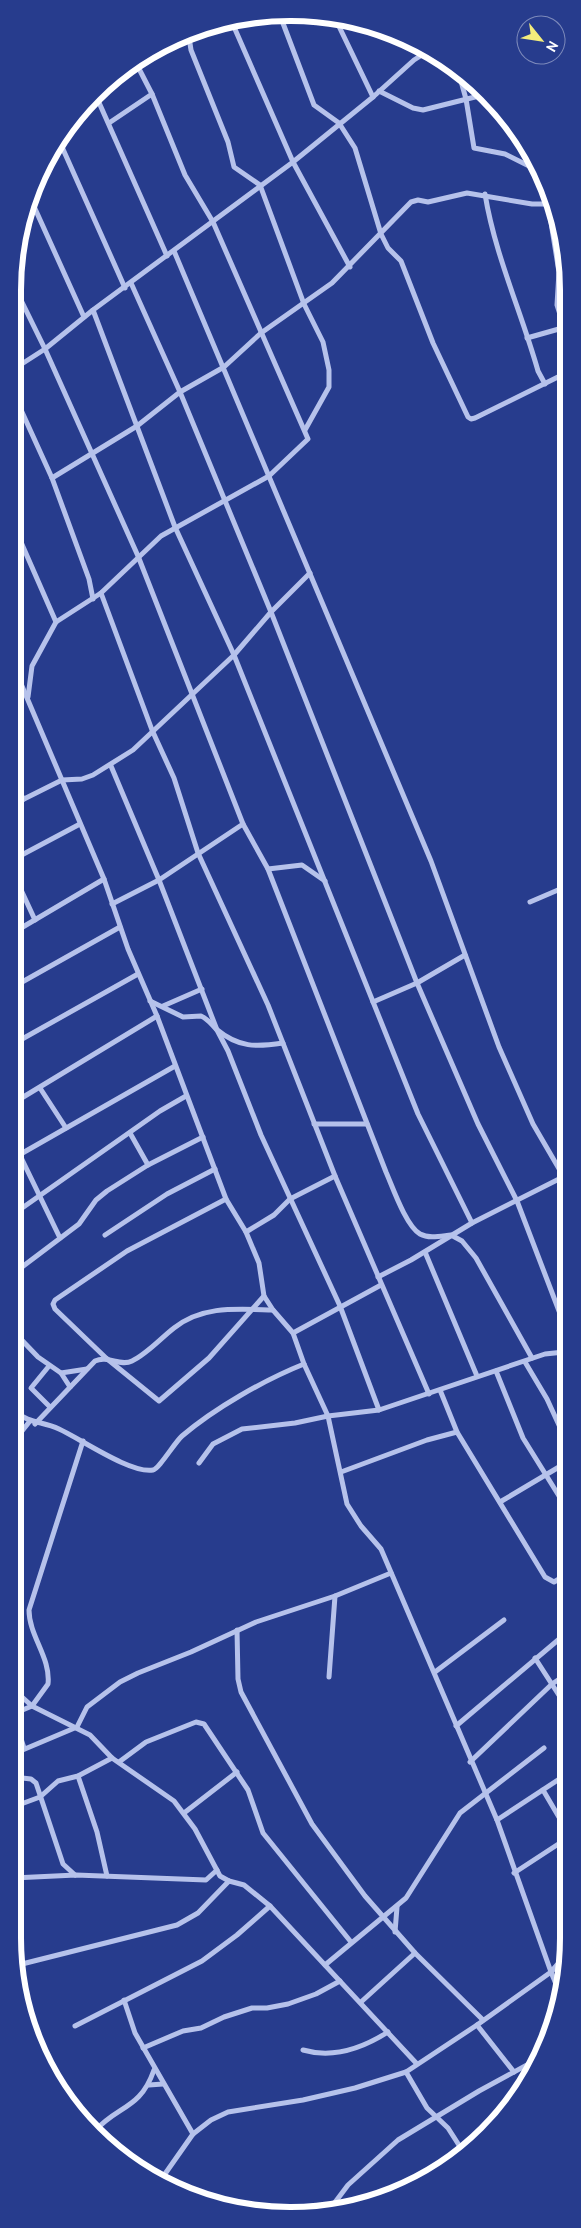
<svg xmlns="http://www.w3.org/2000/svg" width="581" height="2228" viewBox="0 0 581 2228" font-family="'PT Sans',sans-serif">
<rect width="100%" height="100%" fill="#273c8d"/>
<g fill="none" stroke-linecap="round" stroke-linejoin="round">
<g stroke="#b6c2eb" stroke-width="5">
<path d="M281,18L314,105L339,123L355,148L381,234L388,248L401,261L433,343L468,417L471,419L475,418L566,373"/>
<path d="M335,18L373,97"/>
<path d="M231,20L293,162L350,267"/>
<path d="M189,37L191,50L228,142L234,167L260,185L304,304L323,342L329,370V387L305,430"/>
<path d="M459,74L466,99L474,148L505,154L541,172"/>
<path d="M379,91L413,108L423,110L487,94"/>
<path d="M97,98L167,256"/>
<path d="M109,123L152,94"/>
<path d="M58,138L125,288"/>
<path d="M485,194C495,255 521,311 538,371L545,384"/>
<path d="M32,202L84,317"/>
<path d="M548,204L559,272L557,305L564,327"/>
<path d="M174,251L431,861L499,1047L533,1124L565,1179"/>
<path d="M131,283L180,392L271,612L417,983L478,1124L517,1201L564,1324"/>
<path d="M18,294L45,349L138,556L243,824L268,869L386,1172C393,1188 406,1226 420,1234C429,1239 441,1236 451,1235L462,1241L476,1258L532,1358"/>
<path d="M93,310L175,527L234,655L418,1114L472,1223"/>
<path d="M527,338L566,327"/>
<path d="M17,367L45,349L93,310L293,162L373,97L414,60L428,51"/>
<path d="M17,401L52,478L89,579L93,599"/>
<path d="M52,478L137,426L180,392L224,367L261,333L332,283L411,202L418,200L428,202L467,193L532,204H551"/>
<path d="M17,533L56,622"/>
<path d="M101,593L152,730L174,778L198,853L268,1005L335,1176L429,1394"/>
<path d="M16,672L104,879L128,949L157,1016L226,1199L246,1232L259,1263L264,1296L273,1310L293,1333L304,1364L328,1416L347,1504L361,1526L381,1549L497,1820L551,1972L561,1996"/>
<path d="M28,697L32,666L56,622L101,593L161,536L269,476L308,439L213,222L185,175L152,94L135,61"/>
<path d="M111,766L159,880L217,1030L228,1051L261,1135L340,1306L379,1410"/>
<path d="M16,790L24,799"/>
<path d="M16,803L62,780L82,779L93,775L133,750L234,655L271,612L310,573"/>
<path d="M16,858L80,824"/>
<path d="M268,869L302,865L325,881"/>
<path d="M16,879L35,920"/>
<path d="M530,902L565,887"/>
<path d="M112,904L159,880L243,824"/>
<path d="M16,931L104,879"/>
<path d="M15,986L120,927"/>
<path d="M150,1001L183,1017L201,1016C208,1019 211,1024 216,1029C239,1048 256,1047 283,1043"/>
<path d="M373,1002L417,983L465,955"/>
<path d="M163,1006L202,989"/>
<path d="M15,1043L138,974"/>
<path d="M40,1088L66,1128"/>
<path d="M15,1102L157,1016"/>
<path d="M314,1124H367"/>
<path d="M130,1133L148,1165"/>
<path d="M15,1145L60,1238"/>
<path d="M19,1155L175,1066"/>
<path d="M226,1199L127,1251L55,1300L53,1304L55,1309L106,1358L159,1401L209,1358L264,1296"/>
<path d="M15,1213L160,1111L186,1096"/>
<path d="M246,1232L274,1215L290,1199L335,1176"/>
<path d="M105,1235L167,1194L215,1169"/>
<path d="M425,1252L477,1376"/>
<path d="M15,1258L22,1267L79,1224L96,1200L107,1191L148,1165L203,1137"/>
<path d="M378,1277L411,1260L472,1223L563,1177"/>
<path d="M14,1332L38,1357L61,1373L70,1387"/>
<path d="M293,1333L381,1285"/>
<path d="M525,1362L547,1399L564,1436"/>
<path d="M49,1366L31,1388L50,1407"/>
<path d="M496,1371L523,1438L564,1504"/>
<path d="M61,1373L87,1369"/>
<path d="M440,1390L457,1432L545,1577L554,1582L564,1576"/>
<path d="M14,1411C30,1424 42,1421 59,1429C81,1439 131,1474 153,1470C159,1469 175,1442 182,1436C215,1408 264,1380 304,1364"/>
<path d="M35,1424L95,1361C108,1355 120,1367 132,1361C147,1354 161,1338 174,1328C203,1305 238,1309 273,1310"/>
<path d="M14,1441L30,1421"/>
<path d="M199,1463L213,1444L242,1429L295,1423L328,1416L379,1410L545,1354L564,1352"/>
<path d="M341,1472L427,1440L457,1432"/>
<path d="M500,1502L564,1464"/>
<path d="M237,1630L238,1679L241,1692L312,1824L365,1896L415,1953L483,2020"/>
<path d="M535,1658L564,1703"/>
<path d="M435,1672L504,1620"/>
<path d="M329,1677L335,1596"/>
<path d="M13,1689L32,1706L90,1735L112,1758L174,1801L195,1829L220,1876L229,1881L244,1885L270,1906L417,2064"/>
<path d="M13,1714L32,1706L48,1684C51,1658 29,1636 29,1610L83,1441"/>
<path d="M13,1714L24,1748"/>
<path d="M456,1726L564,1635"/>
<path d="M13,1754L77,1727L87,1707L120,1682L138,1673L191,1652L256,1622L335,1596L391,1573"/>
<path d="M119,1762L146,1742L196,1722L204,1724L248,1790L263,1833L351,1942"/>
<path d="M470,1762L552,1684L564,1676"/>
<path d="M78,1776L97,1832L107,1876"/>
<path d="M13,1777L31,1779L36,1783L63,1864L75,1875"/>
<path d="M543,1790L563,1824"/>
<path d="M13,1807L40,1797L58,1781L78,1776L112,1758"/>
<path d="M184,1813L237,1772"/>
<path d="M497,1820L564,1776"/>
<path d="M514,1873L563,1841"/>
<path d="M13,1878L76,1875L206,1880L217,1870"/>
<path d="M395,1932L397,1907"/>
<path d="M18,1965L177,1925L198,1913L229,1881"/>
<path d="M325,1965L406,1898L460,1813L544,1748"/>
<path d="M124,2000L135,2033L193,2134"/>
<path d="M361,2002L415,1953"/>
<path d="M477,2025L514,2072"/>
<path d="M75,2026L202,1961L237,1935L270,1906"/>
<path d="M143,2048L183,2031L201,2028L224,2017L252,2008H267L288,2004L316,1994L340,1981"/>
<path d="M303,2050C334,2059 363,2048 388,2032"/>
<path d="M406,2072L427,2108L448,2128L464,2153"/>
<path d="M149,2085L163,2084"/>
<path d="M95,2131C118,2105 140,2110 154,2070"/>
<path d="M160,2181L193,2134L211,2120L228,2112L303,2100L355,2088L406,2072L477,2025L551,1972L563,1958"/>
<path d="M330,2209L348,2185L398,2140L479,2091L538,2059"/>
</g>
</g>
<path d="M0 0H581V2228H0ZM290 21H291A269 269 0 0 1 560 290V1938A269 269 0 0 1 291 2207H290A269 269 0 0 1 21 1938V290A269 269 0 0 1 290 21Z" fill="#273c8d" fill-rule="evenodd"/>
<path fill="none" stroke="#fff" stroke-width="6" d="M290 21H291A269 269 0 0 1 560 290V1938A269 269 0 0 1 291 2207H290A269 269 0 0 1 21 1938V290A269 269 0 0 1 290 21Z"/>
<g transform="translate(541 40) rotate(120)"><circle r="24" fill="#273c8d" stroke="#7d8abb"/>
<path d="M0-4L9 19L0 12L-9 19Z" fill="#f3ec7c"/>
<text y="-8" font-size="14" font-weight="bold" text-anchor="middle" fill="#ffffff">N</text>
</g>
</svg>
